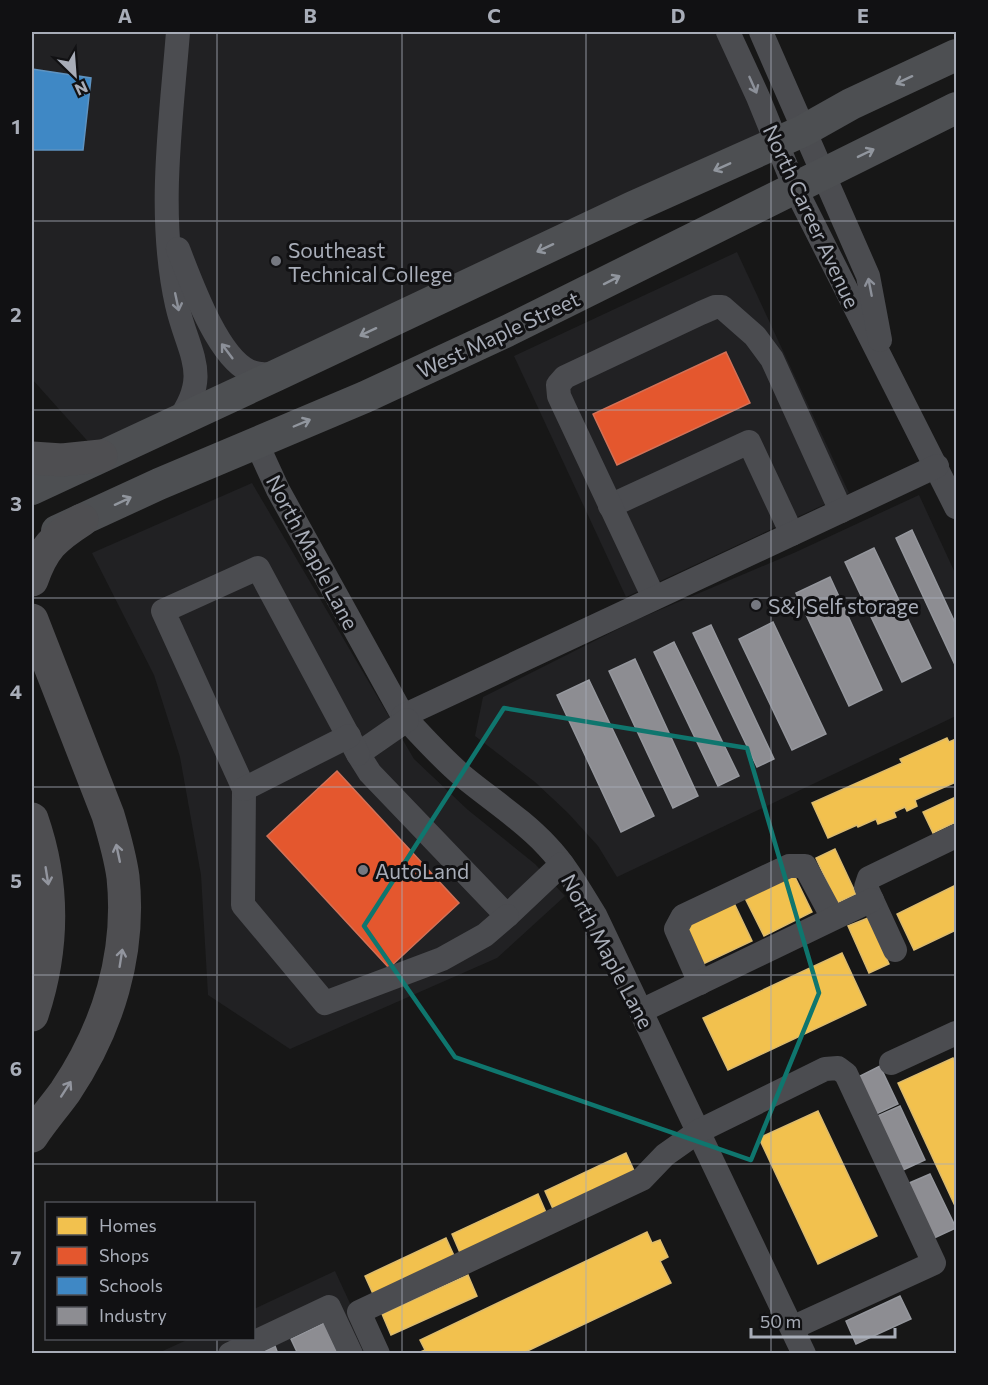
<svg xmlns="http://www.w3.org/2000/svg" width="988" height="1385" viewBox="0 0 988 1385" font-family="Commissioner,sans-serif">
<rect width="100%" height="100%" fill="#171717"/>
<g fill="#212123">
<path d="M32,32H724L775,143L101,456L32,379Z"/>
<path d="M737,252L849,493L626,597L514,356Z"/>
<path d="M252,483L414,759L468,810L535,864L565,896L497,958L290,1049L208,995L201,875L180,757L154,675L92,553Z"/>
<path d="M919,495L956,575V716L617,877L598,846L568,813L535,782L475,736L483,697L636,620L796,552Z"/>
<path d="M335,1271L373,1353L156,1354L189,1339L254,1338V1309Z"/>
</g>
<g fill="#f2c14e" stroke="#dcbb6e" stroke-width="1.5">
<path d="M947,738L949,742L956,739V782L915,800L917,806L907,811L905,807L894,812L896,817L878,824L876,819L858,827L857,825L828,838L812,803L902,763L900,759Z"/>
<path d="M956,797V822L933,833L923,812Z"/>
<path d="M835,849L856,894L837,903L816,858Z"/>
<path d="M794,875L812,912L764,936L745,898Z"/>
<path d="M956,885V930L914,950L897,914Z"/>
<path d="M734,903L752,941L703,964L686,926Z"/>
<path d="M868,918L889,964L869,973L848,926Z"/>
<path d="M842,953L866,1005L728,1070L703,1018Z"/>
<path d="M953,1058L956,1065V1208L898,1083Z"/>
<path d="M818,1111L877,1236L818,1264L759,1138Z"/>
<path d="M626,1153L635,1173L554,1211L545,1191Z"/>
<path d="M538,1194L547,1215L461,1255L452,1234Z"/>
<path d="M647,1232L652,1243L660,1240L668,1257L660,1261L671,1283L521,1354H416L425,1350L420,1340Z"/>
<path d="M446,1238L455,1258L374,1296L365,1276Z"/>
<path d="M468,1275L477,1296L391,1335L382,1314Z"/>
</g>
<g fill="#e4572e" stroke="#d27157" stroke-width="1.5">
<path d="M726,352L750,403L617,465L593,414Z"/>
<path d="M337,771L459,903L389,968L267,836Z"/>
</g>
<path fill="#3f88c5" stroke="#5e93c1" stroke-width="1.5" d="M32,69L91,78L83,150H32Z"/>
<g fill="#8d8d92" stroke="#95979d" stroke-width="1.5">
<path d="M912,530L956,625V667L896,538Z"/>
<path d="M874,548L931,668L902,682L845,562Z"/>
<path d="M830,577L882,690L849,706L796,593Z"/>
<path d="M773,622L826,734L792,750L739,639Z"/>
<path d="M711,625L774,759L757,767L693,633Z"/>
<path d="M674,642L739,776L718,786L654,652Z"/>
<path d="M635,659L698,796L673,808L609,671Z"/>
<path d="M589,680L654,816L621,832L557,695Z"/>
<path d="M880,1066L898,1104L876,1114L858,1077Z"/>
<path d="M900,1106L925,1160L901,1171L875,1117Z"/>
<path d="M930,1174L956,1228L932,1239L907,1184Z"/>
<path d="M900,1296L911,1319L856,1344L846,1321Z"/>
<path d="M324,1323L338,1354H298L291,1339Z"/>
<path d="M275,1346L278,1354H259Z"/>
</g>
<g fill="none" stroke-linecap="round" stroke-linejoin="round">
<g stroke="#4b4c50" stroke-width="24">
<path d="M178,32C171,122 157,215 177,305C188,354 212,374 178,421"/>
<path d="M728,32L758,97L795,188L956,507"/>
<path d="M761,32L868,276L880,340"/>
<path d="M178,249C191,282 217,356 249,371C257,375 268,374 277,375"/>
<path d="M256,442L278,490L403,716C423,737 442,759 465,778C493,801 523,820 547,846C567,867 580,891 595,915L804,1354"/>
<path d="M610,506L749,442L792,534"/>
<path d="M654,598L565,409L559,396L558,385L565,377L701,313L715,307H722L755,336L772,359L841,511"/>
<path d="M403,716L937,466"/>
<path d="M407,720L358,754L370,773L507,916L562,864"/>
<path d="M358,754L258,568L163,611L244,789L243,905L325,1003L442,959L485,935L507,916"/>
<path d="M244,789L349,736"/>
<path d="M895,950L866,887L869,878L956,836"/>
<path d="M700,983L676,929L683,916L789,866H805L833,918"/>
<path d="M641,1011L872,900"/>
<path d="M891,1063L956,1033"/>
<path d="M230,1354L329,1307L351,1354"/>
<path d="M378,1354L359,1312L642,1179L665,1155L699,1131L825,1069L838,1068L846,1074L934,1263L792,1328"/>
</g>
<g stroke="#4d4f52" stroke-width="32">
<path d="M32,489L277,375L633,207L803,131L851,104L956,55"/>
<path d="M57,531L159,484L365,397L507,331L956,108"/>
</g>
<g stroke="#4e4e51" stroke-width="33">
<path d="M32,458L62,460L101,456"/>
<path d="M32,580C43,548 54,538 82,520"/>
<path d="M32,620L108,815C114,835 120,855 123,877C131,954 108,1028 65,1092C54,1107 42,1121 32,1136"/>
<path d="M32,819C55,885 54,949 32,1015"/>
</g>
</g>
<defs><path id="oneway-shaft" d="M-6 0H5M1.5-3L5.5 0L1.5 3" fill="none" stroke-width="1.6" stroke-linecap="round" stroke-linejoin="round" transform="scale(1.5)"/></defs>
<g stroke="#91969e">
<use href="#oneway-shaft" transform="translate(904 80) rotate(155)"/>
<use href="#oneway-shaft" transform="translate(866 153) rotate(-26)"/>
<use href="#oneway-shaft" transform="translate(722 167) rotate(156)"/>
<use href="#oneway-shaft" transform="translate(545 248) rotate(155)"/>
<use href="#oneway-shaft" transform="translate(612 280) rotate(-27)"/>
<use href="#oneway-shaft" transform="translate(368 332) rotate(155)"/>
<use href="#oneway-shaft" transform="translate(302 423) rotate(-23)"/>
<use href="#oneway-shaft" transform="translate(123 501) rotate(-25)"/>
</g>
<g stroke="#8c9099">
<use href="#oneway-shaft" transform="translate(753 85) rotate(66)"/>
<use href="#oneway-shaft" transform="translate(870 287) rotate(-101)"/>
<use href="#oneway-shaft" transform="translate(177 302) rotate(78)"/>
<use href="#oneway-shaft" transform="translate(227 351) rotate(-127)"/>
</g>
<g stroke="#92959e">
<use href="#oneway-shaft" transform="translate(118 853) rotate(-102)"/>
<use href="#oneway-shaft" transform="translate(47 876) rotate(81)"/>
<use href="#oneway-shaft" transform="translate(121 958) rotate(-81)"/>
<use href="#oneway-shaft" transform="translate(66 1089) rotate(-57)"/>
</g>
<path fill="none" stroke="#0f766e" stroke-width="4.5" stroke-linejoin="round" d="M504,708L747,748L819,993L751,1160L455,1057L364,926Z"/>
<path fill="none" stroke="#a8adb8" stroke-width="1.5" stroke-opacity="0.55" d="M217,32V1204M402,32V1354M586,32V1354M771,32V1354M32,221H956M32,410H956M32,598H956M32,787H956M32,975H956M32,1164H956M217,1338V1354"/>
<g fill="#757880" stroke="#111113" stroke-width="2">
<circle cx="276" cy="261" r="6"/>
<circle cx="756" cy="605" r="6"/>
<circle cx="363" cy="870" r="6"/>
</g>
<g text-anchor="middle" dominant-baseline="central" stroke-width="6" stroke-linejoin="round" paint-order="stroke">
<g font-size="21" fill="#a8adb8" stroke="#111113">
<text transform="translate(812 216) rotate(65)">North Career Avenue</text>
<text transform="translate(498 334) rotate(-25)">West Maple Street</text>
<text transform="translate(313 552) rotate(62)">North Maple Lane</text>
<text transform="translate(608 951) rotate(62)">North Maple Lane</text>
</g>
<g font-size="21" fill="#a8adb8" stroke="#111113" text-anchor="start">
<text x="288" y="249">Southeast<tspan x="288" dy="24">Technical College</tspan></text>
<text x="768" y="605">S&amp;J Self storage</text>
<text x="375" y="870">AutoLand</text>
</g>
</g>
<rect width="988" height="1385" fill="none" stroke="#111113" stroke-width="66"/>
<rect x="45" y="1202" width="210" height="138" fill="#111113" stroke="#4d4f55" stroke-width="1.5"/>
<rect x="57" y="1217" width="30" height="18" fill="#f2c14e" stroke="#4d4f55" stroke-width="1.5"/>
<text x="99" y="1232" font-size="18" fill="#a8adb8">Homes</text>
<rect x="57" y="1247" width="30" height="18" fill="#e4572e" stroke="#4d4f55" stroke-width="1.5"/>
<text x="99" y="1262" font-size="18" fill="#a8adb8">Shops</text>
<rect x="57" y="1277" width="30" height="18" fill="#3f88c5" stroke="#4d4f55" stroke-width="1.5"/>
<text x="99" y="1292" font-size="18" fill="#a8adb8">Schools</text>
<rect x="57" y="1307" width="30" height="18" fill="#8d8d92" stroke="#4d4f55" stroke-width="1.5"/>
<text x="99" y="1322" font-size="18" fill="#a8adb8">Industry</text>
<g transform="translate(75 75) rotate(155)" stroke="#111113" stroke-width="4.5" paint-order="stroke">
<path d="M0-4.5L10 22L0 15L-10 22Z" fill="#a8adb8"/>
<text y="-9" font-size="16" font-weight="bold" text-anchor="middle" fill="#a8adb8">N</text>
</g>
<path d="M751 1328v9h144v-9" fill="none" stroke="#a8adb8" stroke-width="3"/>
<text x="760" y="1328" font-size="18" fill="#a8adb8" stroke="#111113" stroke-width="4.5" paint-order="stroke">50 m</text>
<rect x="33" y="33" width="922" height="1319" fill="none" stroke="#a8adb8" stroke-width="2"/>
<g font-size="20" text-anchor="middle" font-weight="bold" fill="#a8adb8">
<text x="125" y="23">A</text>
<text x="310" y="23">B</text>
<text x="494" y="23">C</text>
<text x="678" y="23">D</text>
<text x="863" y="23">E</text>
<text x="16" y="134">1</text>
<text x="16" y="322">2</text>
<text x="16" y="511">3</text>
<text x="16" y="699">4</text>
<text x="16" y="888">5</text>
<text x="16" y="1076">6</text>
<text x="16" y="1265">7</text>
</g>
</svg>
